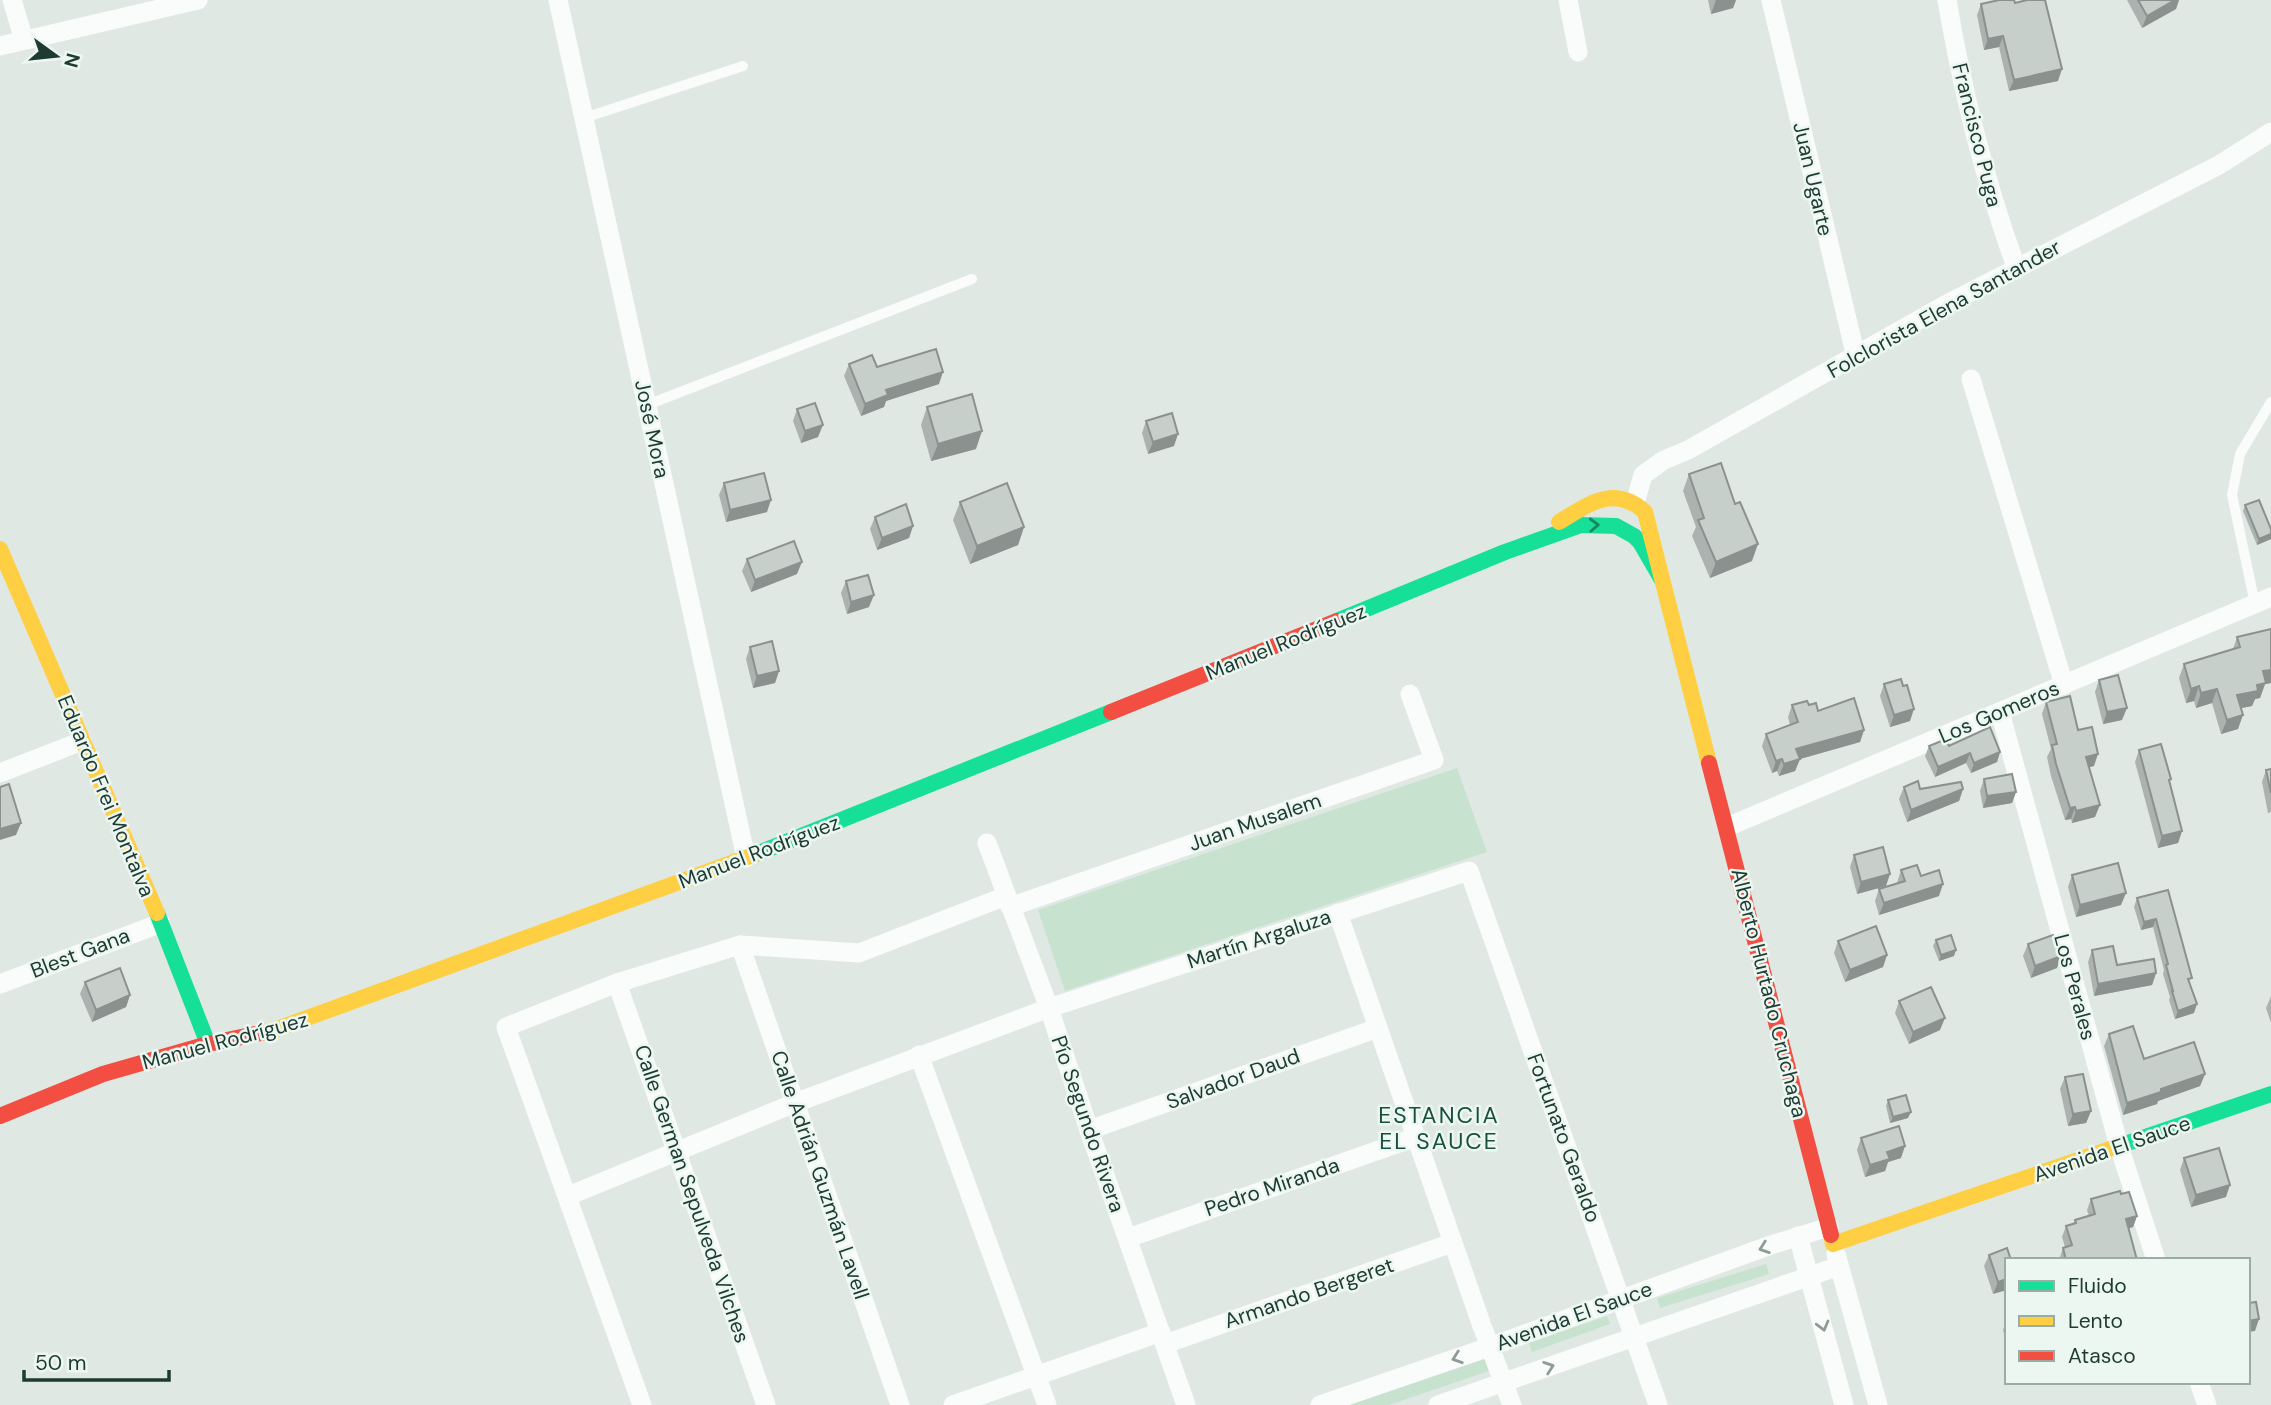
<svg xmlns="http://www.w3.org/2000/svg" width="2271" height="1405" viewBox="0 0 2271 1405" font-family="'DM Sans',sans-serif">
<rect width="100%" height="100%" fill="#e0e8e4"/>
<g fill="#c7e3cf">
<path d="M1457,768L1487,852L1065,991L1038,910Z"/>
<path d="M1766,1264L1769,1274L1660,1308L1657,1298Z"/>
<path d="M1607,1316L1610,1324L1532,1352L1529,1343Z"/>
<path d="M1485,1359L1489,1371L1389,1405H1349Z"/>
</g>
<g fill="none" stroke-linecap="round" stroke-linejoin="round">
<g stroke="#fafcfb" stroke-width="10">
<path d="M584,118L743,66"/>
<path d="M647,405L972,279"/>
<path d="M2255,604L2232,495L2240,454L2271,402"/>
</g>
<g stroke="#fafcfb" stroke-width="19">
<path d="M12,0L24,40"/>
<path d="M558,0L746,858"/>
<path d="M1568,0L1578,52"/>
<path d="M1771,0L1856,357"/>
<path d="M1947,0C1962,90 1985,181 2016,267"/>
<path d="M0,46L198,0"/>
<path d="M1971,379L2064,685"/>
<path d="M1635,503L1643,475L1664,460L1688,450L1945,305L2219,165L2271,132"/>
<path d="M2000,712L2119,1146L2156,1260"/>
<path d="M0,773L82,741"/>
<path d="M1727,827L2271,597"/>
<path d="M987,843L1049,1008L1089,1130L1186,1405"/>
<path d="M1010,907L1434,760L1410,694"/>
<path d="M1338,913L1482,1326L1512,1405"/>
<path d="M740,945L900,1405"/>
<path d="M617,983L766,1405"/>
<path d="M0,984L161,923"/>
<path d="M919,1055L1047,1405"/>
<path d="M1089,1130L1378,1028"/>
<path d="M568,1196L795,1103L1049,1008L1469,871L1658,1405"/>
<path d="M1798,1236L1844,1405"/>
<path d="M1128,1238L1416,1137"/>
<path d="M1836,1254L1878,1405"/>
<path d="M1165,1344L1452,1243"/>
<path d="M2199,1382L2207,1405"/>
<path d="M642,1405L506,1027L617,983L740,945L859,953L1006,896"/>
<path d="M953,1405L1161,1332"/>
<path d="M1320,1405L1489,1347L1771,1245L1829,1227"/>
<path d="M1438,1405L1839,1266"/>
</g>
<g stroke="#16e098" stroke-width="16">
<path d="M1337,621L1505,552L1581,525L1616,526L1634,536L1640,542L1662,580"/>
<path d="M756,854L1111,712"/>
<path d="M157,913L208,1044"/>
<path d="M2113,1148L2271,1094"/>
</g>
<g stroke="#ffcf43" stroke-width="16">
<path d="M1559,522C1589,504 1614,484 1645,512L1709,763"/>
<path d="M0,549L157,913"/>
<path d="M261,1033L277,1029L756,854"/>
<path d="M1831,1235L1833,1244L2113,1148"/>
</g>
<g stroke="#f24e42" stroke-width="16">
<path d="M1111,712L1337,621"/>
<path d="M1709,763L1831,1235"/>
<path d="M0,1116L103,1074L208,1044L261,1033"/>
</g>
</g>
<g fill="#abb2af">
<path d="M1708,0H1736L1733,8L1711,14Z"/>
<path d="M2127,0H2179L2176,9L2142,28Z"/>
<path d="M2015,3L2058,81L2009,91L1999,47L1984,50L1977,15L1981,4Z"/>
<path d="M849,364L877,367L939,384L886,401L884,407L861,416L844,376Z"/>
<path d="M927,407L976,449L931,461L921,425Z"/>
<path d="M797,409L818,437L801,443L793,421Z"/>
<path d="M1146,421L1174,446L1148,454L1142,433Z"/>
<path d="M1689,474L1752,561L1710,578L1692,536L1696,527L1683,491Z"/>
<path d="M724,483L767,512L726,522L719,495Z"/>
<path d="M960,502L1024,527L1018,545L970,564L953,520Z"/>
<path d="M2245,505L2271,539L2257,545L2243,511Z"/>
<path d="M875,517L913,526L909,538L877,550L870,529Z"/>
<path d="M747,559L797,574L751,592L742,571Z"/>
<path d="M846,581L869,607L847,614L841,593Z"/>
<path d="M2271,629V683L2265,684L2260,698L2255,699L2252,706L2241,708L2238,729L2221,734L2212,703L2196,708L2194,701L2186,703L2179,678L2184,664L2233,649L2237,637Z"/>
<path d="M750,647L779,671L775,683L753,688L746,659Z"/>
<path d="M2099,680L2122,720L2103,724L2095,692Z"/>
<path d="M1884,684L1903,686L1910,721L1890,727L1880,696Z"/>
<path d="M2046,702L2078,730L2094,766L2089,767L2095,817L2072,823L2071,819L2065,820L2051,776L2047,757L2051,749L2042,714Z"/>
<path d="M1792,705H1809L1818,711L1864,730L1860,742L1800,759L1795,771L1779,776L1777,771L1772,773L1762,746L1766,734L1790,725L1788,717Z"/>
<path d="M1929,746H1949L2000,752L1997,762L1971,773L1966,763L1935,777L1925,756Z"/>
<path d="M2139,750L2169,783L2182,831L2178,843L2158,848L2135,762Z"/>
<path d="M2271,769V812L2268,813L2262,782L2266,770Z"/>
<path d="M1984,779L2016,792L2012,803L1983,808L1980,791Z"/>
<path d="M1904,787L1920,789H1963L1959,801L1907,822L1899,799Z"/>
<path d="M1854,855L1886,886L1857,894L1850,867Z"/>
<path d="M1901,870L1921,876L1939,896L1879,915L1875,901L1879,889L1897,883Z"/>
<path d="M2072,875L2121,905L2076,917L2068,887Z"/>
<path d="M2168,890L2190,983L2194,1013L2175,1019L2169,1000L2170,997L2163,974L2164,970L2153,927L2141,930L2134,907L2137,898Z"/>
<path d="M1936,940L1954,956L1939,961L1933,946Z"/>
<path d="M1838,941L1887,955L1883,967L1845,982L1834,953Z"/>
<path d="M2028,944L2057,968L2031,978L2023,956Z"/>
<path d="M2092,950L2117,965L2156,973L2152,985L2094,996L2088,962Z"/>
<path d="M85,982L130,995L126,1007L92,1022L80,994Z"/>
<path d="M2271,996V1023L2266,1008Z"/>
<path d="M1899,1001L1940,1030L1909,1044L1895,1013Z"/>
<path d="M2109,1034L2144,1059L2205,1074L2200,1086L2158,1101L2157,1104L2123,1115L2104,1046Z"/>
<path d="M2065,1077L2091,1111L2086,1123L2068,1126L2060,1089Z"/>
<path d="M1888,1100L1908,1118L1890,1123L1886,1106Z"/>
<path d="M1861,1138L1901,1158L1888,1162L1885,1171L1865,1177L1857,1150Z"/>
<path d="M2184,1158L2226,1197L2191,1207L2180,1170Z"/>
<path d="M2121,1194L2137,1216L2133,1227L2128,1229L2137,1260H2059L2063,1248L2065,1247L2062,1237L2066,1226L2073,1224L2075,1220L2089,1216L2087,1210L2091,1199Z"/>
<path d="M1989,1255L2011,1260L1993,1294L1984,1266Z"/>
<path d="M2007,1319V1347L2003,1330Z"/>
</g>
<g fill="#8b918e">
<path d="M1716,0H1736L1733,8L1711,14Z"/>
<path d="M2175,0H2179L2176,9L2142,28L2147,16Z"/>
<path d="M2003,36L1999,47L1984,50L1988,39Z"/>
<path d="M2062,69L2058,81L2009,91L2014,80Z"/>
<path d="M943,372L939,384L886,401L884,407L861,416L865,404L886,390Z"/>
<path d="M823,425L818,437L801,443L805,431Z"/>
<path d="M982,431L976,449L931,461L938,444Z"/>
<path d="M1178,434L1174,446L1148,454L1153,442Z"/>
<path d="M771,500L767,512L726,522L730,510Z"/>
<path d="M913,526L909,538L877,550L882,538Z"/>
<path d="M1024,527L1018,545L970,564L977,546Z"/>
<path d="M2271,534V539L2257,545L2259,539Z"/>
<path d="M1758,544L1752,561L1710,578L1716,562Z"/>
<path d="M802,562L797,574L751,592L755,580Z"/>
<path d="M874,595L869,607L847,614L851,602Z"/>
<path d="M2271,670V683L2265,684L2260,698L2255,699L2252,706L2232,710L2237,695L2263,671Z"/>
<path d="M779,671L775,683L753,688L757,676Z"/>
<path d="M2199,686L2194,701L2186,703L2191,689Z"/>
<path d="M2217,689L2212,703L2196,708L2201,693Z"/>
<path d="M2127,708L2122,720L2103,724L2107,712Z"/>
<path d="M1914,709L1910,721L1890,727L1894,715Z"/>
<path d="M2243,715L2238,729L2221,734L2227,720Z"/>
<path d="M1864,730L1860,742L1800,759L1795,771L1779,776L1784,764L1796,749Z"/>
<path d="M2000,752L1997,762L1971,773L1974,763Z"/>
<path d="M1970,753L1966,763L1935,777L1938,767Z"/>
<path d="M2098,754L2094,766L2082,769L2086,757Z"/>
<path d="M1782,759L1777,771L1772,773L1776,761Z"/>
<path d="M1963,789L1959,801L1907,822L1911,810Z"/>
<path d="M2016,792L2012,803L1983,808L1987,796Z"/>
<path d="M2100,805L2095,817L2072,823L2076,811Z"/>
<path d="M2075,807L2071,819L2065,820L2070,808Z"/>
<path d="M21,823L16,835L0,840V829Z"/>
<path d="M2182,831L2178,843L2158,848L2162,836Z"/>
<path d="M1890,874L1886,886L1857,894L1861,882Z"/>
<path d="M1943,884L1939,896L1879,915L1884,903Z"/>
<path d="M2126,893L2121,905L2076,917L2080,905Z"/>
<path d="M2156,919L2153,927L2141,930L2144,922Z"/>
<path d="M1956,950L1954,956L1939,961L1941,955Z"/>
<path d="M1887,955L1883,967L1845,982L1850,970Z"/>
<path d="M2061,956L2057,968L2031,978L2035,966Z"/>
<path d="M2156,973L2152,985L2094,996L2098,984Z"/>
<path d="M130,995L126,1007L92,1022L96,1010Z"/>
<path d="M2197,1004L2194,1013L2175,1019L2178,1011Z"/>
<path d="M1945,1018L1940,1030L1909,1044L1913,1032Z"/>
<path d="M2205,1074L2200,1086L2158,1101L2157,1104L2123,1115L2127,1103L2161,1089Z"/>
<path d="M2091,1111L2086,1123L2068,1126L2073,1114Z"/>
<path d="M1911,1112L1908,1118L1890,1123L1893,1117Z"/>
<path d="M1905,1146L1901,1158L1888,1162L1885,1171L1865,1177L1870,1165L1887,1152Z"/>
<path d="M2230,1185L2226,1197L2191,1207L2196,1195Z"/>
<path d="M2137,1216L2133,1227L2122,1230L2126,1219Z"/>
<path d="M2007,1279V1290L1993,1294L1998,1282Z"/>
<path d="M2259,1319L2255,1331L2248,1332V1321Z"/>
</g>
<g fill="#c7cfcb" stroke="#8b918e" stroke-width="2">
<path d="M1999,0H2014L2015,3L2027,0H2045L2062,69L2014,80L2003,36L1988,39L1981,4Z"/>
<path d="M2138,0H2175L2147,16Z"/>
<path d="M936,349L943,372L886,390L888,395L865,404L849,364L872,355L877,367Z"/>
<path d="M972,394L982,431L938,444L927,407Z"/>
<path d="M815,403L823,425L805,431L797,409Z"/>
<path d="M1172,413L1178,434L1153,442L1146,421Z"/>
<path d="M1721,463L1735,504L1740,502L1758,544L1716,562L1698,520L1704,518L1689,474Z"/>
<path d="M764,473L771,500L730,510L724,483Z"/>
<path d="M1007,483L1024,527L977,546L960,502Z"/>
<path d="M2259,500L2271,529V534L2259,539L2245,505Z"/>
<path d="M906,504L913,526L882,538L875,517Z"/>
<path d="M794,541L802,562L755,580L747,559Z"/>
<path d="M868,575L874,595L851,602L846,581Z"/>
<path d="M2271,629V670L2263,671L2266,683L2257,685L2258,691L2237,695L2243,715L2227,720L2217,689L2201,693L2199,686L2191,689L2184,664L2240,647L2237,637Z"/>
<path d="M772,641L779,671L757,676L750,647Z"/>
<path d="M2118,675L2127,708L2107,712L2099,680Z"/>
<path d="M1901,679L1903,686L1907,685L1914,709L1894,715L1884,684Z"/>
<path d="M2070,696L2078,730L2092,727L2098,754L2086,757L2100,805L2076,811L2075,807L2070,808L2056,764L2052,745L2057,744L2046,702Z"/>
<path d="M1854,698L1864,730L1796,749L1800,759L1784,764L1782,759L1776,761L1766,734L1798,722L1792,705L1807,701L1809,705L1816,703L1818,711Z"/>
<path d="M1990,727L2000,752L1974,763L1970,753L1938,767L1929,746L1946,739L1949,746Z"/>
<path d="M2161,744L2171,779L2169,780L2182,831L2162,836L2139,750Z"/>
<path d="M2271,769V793L2266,770Z"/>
<path d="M2012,774L2016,792L1987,796L1984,779Z"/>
<path d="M1918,781L1920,789L1961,782L1963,789L1911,810L1904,787Z"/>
<path d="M9,784L21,823L0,829V787Z"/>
<path d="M1883,847L1890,874L1861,882L1854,855Z"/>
<path d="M2118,863L2126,893L2080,905L2072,875Z"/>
<path d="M1917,865L1921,876L1939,870L1943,884L1884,903L1879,889L1905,881L1901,870Z"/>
<path d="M2168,890L2192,978L2188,979L2197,1004L2178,1011L2172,991H2173L2166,965L2168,964L2156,919L2144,922L2137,898Z"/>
<path d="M1876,926L1887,955L1850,970L1838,941Z"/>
<path d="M1951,935L1956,950L1941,955L1936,940Z"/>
<path d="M2053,935L2061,956L2035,966L2028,944Z"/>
<path d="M2113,946L2117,965L2154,959L2156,973L2098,984L2092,950Z"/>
<path d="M120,968L130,995L96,1010L85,982Z"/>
<path d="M1931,987L1945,1018L1913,1032L1899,1001Z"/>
<path d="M2133,1026L2144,1059L2194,1042L2205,1074L2161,1089V1092L2127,1103L2109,1034Z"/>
<path d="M2083,1074L2091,1111L2073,1114L2065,1077Z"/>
<path d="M1906,1095L1911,1112L1893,1117L1888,1100Z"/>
<path d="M1899,1126L1905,1146L1887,1152L1890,1159L1870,1165L1861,1138Z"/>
<path d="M2219,1148L2230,1185L2196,1195L2184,1158Z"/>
<path d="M2120,1191L2121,1194L2129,1192L2137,1216L2126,1219L2137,1260H2066L2063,1248L2072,1245L2066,1226L2076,1223L2075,1220L2095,1214L2091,1199Z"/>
<path d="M2007,1248L2011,1260H2007V1279L1998,1282L1989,1255Z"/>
<path d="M2248,1299L2249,1303L2256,1302L2259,1319L2248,1321Z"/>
</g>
<defs><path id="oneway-chevron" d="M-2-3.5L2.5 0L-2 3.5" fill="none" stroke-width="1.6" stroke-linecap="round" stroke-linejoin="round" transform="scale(1.75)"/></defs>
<use stroke="#1a8560" href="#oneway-chevron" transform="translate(1594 525) rotate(-2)"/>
<g stroke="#8c9c96">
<use href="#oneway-chevron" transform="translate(1764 1248) rotate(161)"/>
<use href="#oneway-chevron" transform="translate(1823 1326) rotate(75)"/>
<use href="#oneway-chevron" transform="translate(1457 1358) rotate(161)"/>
<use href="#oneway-chevron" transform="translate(1549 1367) rotate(-19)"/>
</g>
<g text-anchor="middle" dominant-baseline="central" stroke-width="5" stroke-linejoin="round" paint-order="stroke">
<g font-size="21" fill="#1d3b32" stroke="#edf7f2">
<text transform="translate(1977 135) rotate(76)">Francisco Puga</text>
<text transform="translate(1813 179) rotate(77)">Juan Ugarte</text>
<text transform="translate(1944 309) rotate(-29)">Folclorista Elena Santander</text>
<text transform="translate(652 429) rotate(78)">José Mora</text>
<text transform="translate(1286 642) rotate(-22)">Manuel Rodríguez</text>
<text transform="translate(1999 712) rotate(-23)">Los Gomeros</text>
<text transform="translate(106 796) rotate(67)">Eduardo Frei Montalva</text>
<text transform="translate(1255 822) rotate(-19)">Juan Musalem</text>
<text transform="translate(759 852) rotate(-21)">Manuel Rodríguez</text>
<text transform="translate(1259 939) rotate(-18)">Martín Argaluza</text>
<text transform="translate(80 953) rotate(-21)">Blest Gana</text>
<text transform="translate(2075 987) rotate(75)">Los Perales</text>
<text transform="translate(1769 993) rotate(76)">Alberto Hurtado Cruchaga</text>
<text transform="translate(225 1041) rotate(-15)">Manuel Rodríguez</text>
<text transform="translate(1233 1079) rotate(-20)">Salvador Daud</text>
<text transform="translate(1088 1124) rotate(71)">Pío Segundo Rivera</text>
<text transform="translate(1564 1138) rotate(70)">Fortunato Geraldo</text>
<text transform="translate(2112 1149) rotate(-19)">Avenida El Sauce</text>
<text transform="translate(820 1175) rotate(71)">Calle Adrián Guzmán Lavell</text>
<text transform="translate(1272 1187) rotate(-19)">Pedro Miranda</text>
<text transform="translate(692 1194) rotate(71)">Calle German Sepulveda Vilches</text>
<text transform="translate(1309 1293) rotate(-19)">Armando Bergeret</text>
<text transform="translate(1574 1316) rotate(-20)">Avenida El Sauce</text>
</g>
<g font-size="23" letter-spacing="2" fill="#184f3f" stroke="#edf7f2">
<text x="1439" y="1115">ESTANCIA<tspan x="1439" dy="26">EL SAUCE</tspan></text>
</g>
</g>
<rect x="2005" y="1258" width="245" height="126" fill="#edf7f2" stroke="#9aaca5" stroke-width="2"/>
<rect x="2019" y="1281" width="35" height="10" fill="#16e098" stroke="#9aaca5" stroke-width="2"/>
<text x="2068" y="1293" font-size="21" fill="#1d3b32">Fluido</text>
<rect x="2019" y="1316" width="35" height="10" fill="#ffcf43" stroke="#9aaca5" stroke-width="2"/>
<text x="2068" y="1328" font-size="21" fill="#1d3b32">Lento</text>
<rect x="2019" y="1351" width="35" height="10" fill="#f24e42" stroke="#9aaca5" stroke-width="2"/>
<text x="2068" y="1363" font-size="21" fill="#1d3b32">Atasco</text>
<g transform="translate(56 56) rotate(105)" stroke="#edf7f2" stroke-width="5" paint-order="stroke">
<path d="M0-5L12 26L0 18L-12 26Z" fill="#1d3b32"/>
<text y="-10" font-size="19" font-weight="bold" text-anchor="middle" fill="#1d3b32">N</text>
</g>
<path d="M24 1370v10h145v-10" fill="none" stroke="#1d3b32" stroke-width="3.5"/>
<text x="35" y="1370" font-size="21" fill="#1d3b32" stroke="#edf7f2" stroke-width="5" paint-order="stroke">50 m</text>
</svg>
